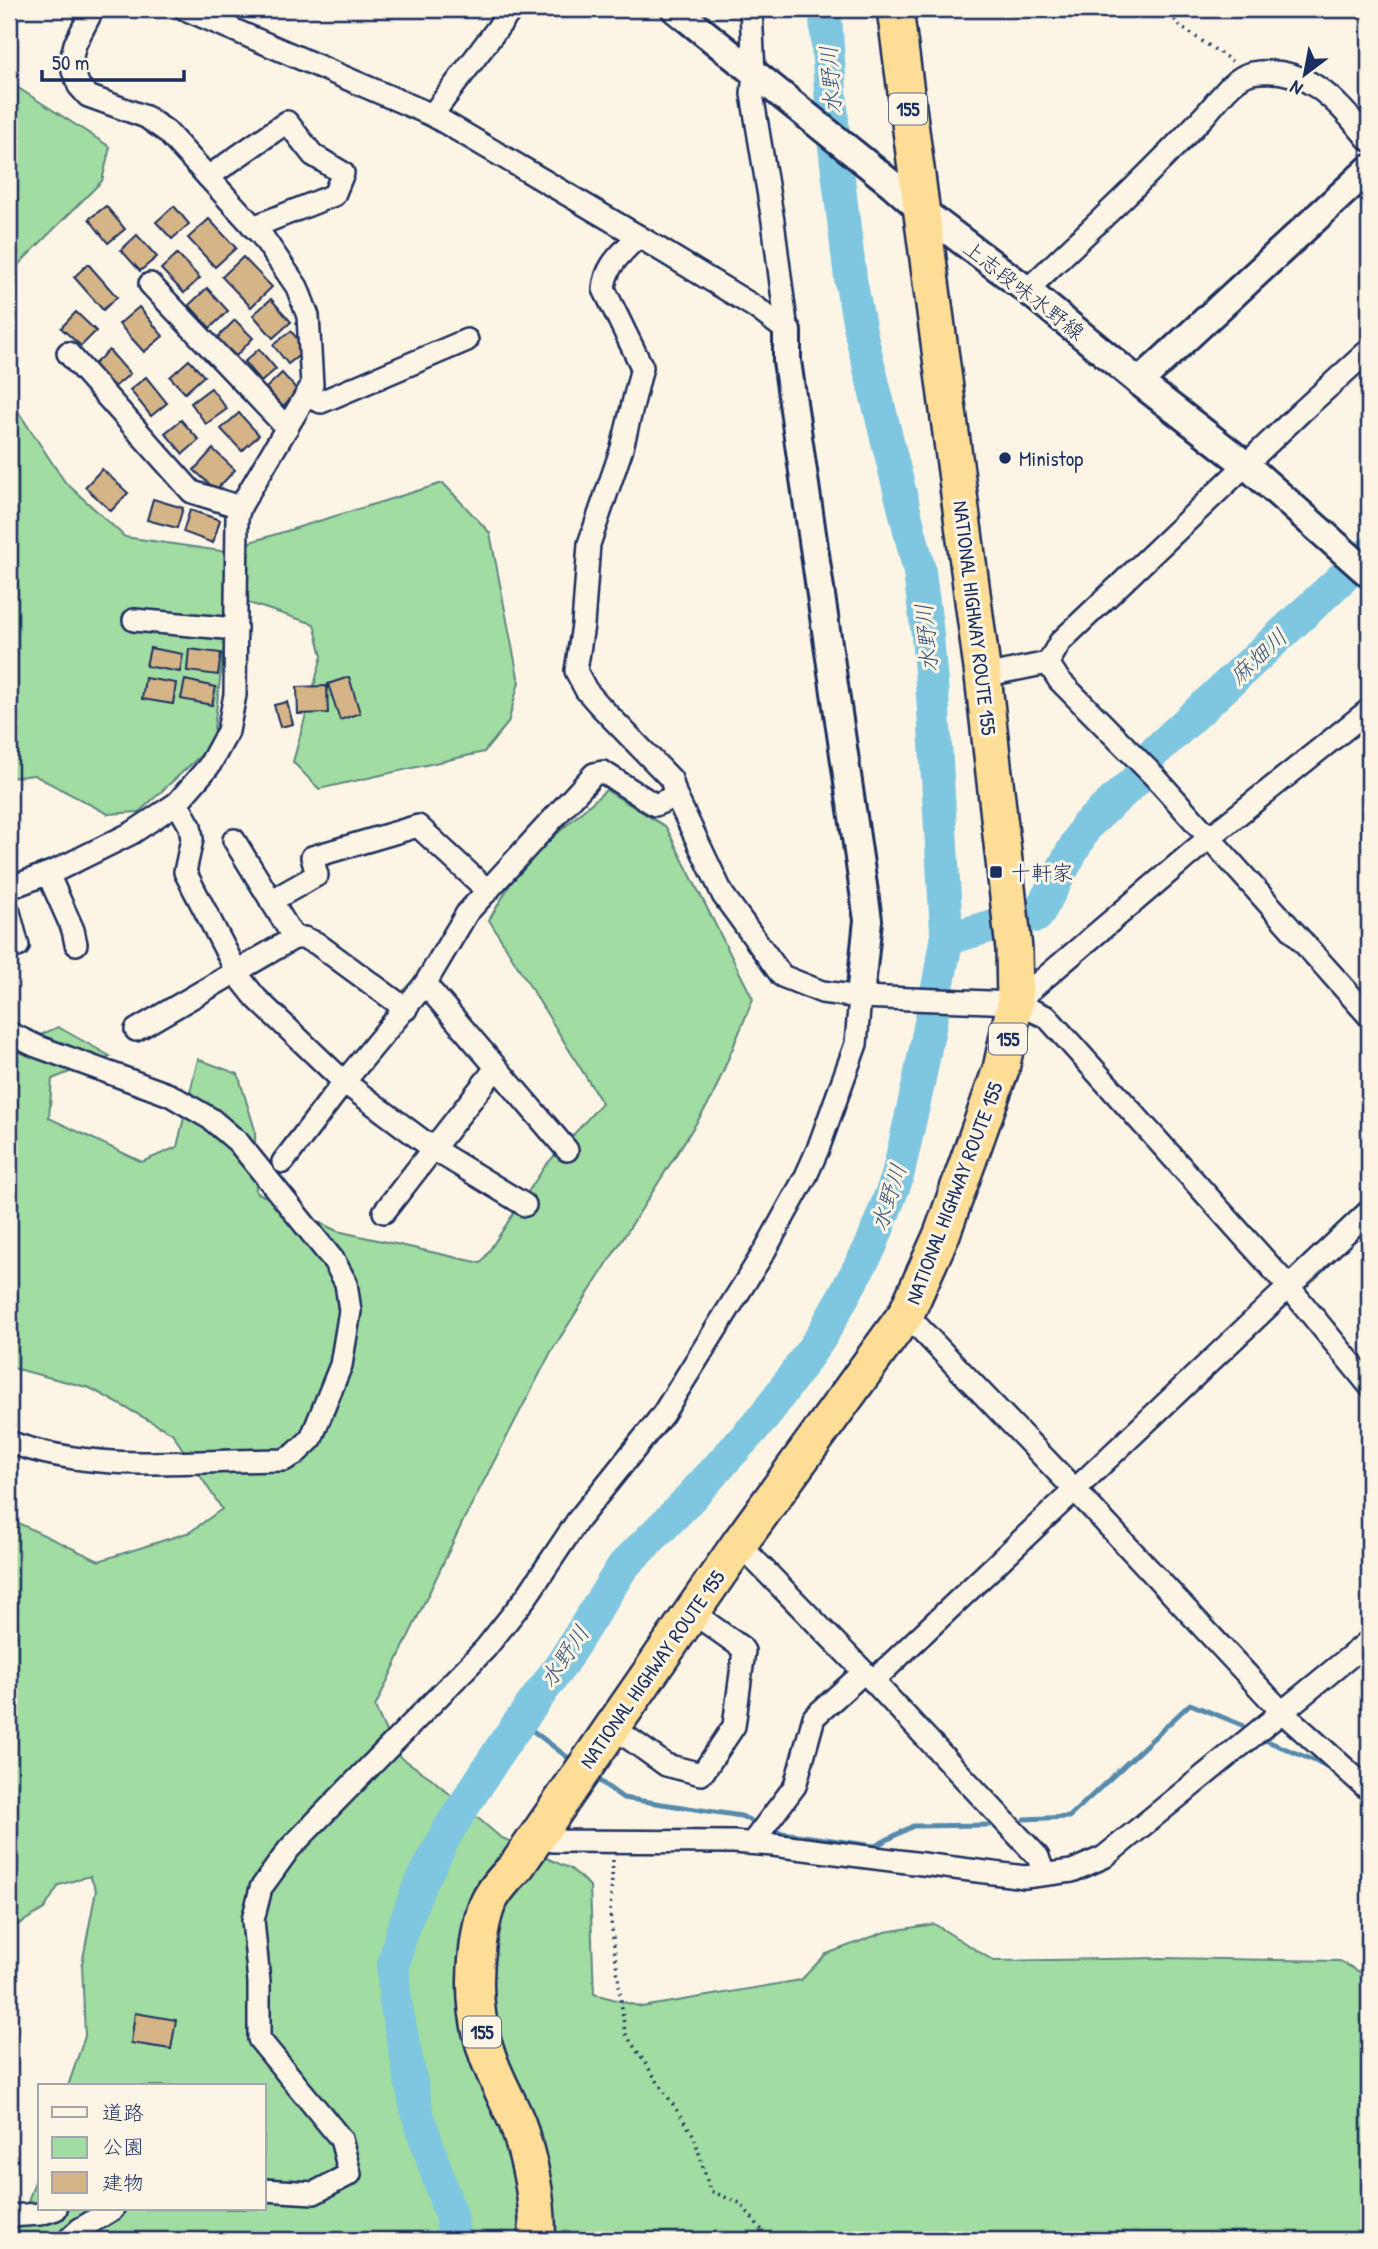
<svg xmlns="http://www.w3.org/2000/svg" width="1378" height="2249" viewBox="0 0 1378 2249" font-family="'Patrick Hand','Klee One',sans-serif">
<rect width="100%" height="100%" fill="#fcf5e5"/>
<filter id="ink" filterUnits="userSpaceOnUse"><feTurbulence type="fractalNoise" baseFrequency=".0143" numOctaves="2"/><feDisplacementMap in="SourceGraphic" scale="14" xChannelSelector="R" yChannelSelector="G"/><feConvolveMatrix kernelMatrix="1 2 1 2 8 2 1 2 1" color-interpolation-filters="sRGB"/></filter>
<g filter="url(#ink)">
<g fill="#a1dca2" stroke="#5e8680" stroke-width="2">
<path d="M9,82L110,147L102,181L9,274Z"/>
<path d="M9,398L65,482L125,537L221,551L443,483L490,533L519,682L508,723L484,752L319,789L293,762L322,656L314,624L230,597L212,745L139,812L108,814L34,775L9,778Z"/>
<path d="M606,790L666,827L753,999L712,1098L551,1352L464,1519L375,1707L396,1754L431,1778L500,1837L571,1869L590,1886L594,1994L642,2007L801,1980L826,1954L885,1932L934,1924L994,1961L1161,1958L1340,1961L1369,1977V2240H15L40,2167V2209H264V2086H68L85,2036L82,1964L96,1890L90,1876L59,1885L44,1909L9,1930V1515L18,1523L99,1561L190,1532L222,1509L172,1433L90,1388L9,1367V1049L58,1027L110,1056L52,1079L49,1118L142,1162L177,1147L198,1059L238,1074L255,1130L256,1192L337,1231L481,1263L545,1166L602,1103L489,920L521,866Z"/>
</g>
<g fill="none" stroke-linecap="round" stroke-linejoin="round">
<g stroke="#578aac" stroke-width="5">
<path d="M520,1721L575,1763"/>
<path d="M1267,1741L1327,1766"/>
<path d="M594,1777L623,1798L741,1816L760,1825"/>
<path d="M1024,1819L1069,1817L1190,1704L1242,1725"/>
<path d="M768,1829L775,1832L875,1846L913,1826L990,1825"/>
</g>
<g stroke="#7fc6e0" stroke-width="33">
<path d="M1148,758L1369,553"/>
<path d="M1037,916L1086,826L1136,780"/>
<path d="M947,939L988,927"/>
<path d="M454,2240L452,2220L417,2112L395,2000L393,1967L402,1931L418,1889L449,1829L505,1742L561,1665L623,1566L680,1509L764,1417L821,1337L871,1246L897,1178L918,1086L947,939L933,702L927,630L919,569L861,334L851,282L834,142L825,9"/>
</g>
</g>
<g fill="#d5b588" stroke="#1b2f5e" stroke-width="2">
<path d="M106,206L125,229L108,243L89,219Z"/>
<path d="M174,206L189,224L172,239L156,222Z"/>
<path d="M209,219L236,248L215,267L188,238Z"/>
<path d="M137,235L157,257L140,271L121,250Z"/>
<path d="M177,254L200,278L184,293L161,269Z"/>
<path d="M243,257L272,287L251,307L222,277Z"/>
<path d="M88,264L117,297L103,310L74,277Z"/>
<path d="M207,288L228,311L210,328L189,305Z"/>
<path d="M271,299L291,322L273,338L253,315Z"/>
<path d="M139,307L163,336L144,352L119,324Z"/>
<path d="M76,312L96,331L81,346L61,328Z"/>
<path d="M235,320L253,338L236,356L217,338Z"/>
<path d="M291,331L306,350L288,364L273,345Z"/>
<path d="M259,349L276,369L261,382L244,362Z"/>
<path d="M109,350L130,374L112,389L92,366Z"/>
<path d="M189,360L204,376L185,393L170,377Z"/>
<path d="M282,373L299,392L282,407L266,388Z"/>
<path d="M146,377L167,403L151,416L130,390Z"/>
<path d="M211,388L227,409L206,424L191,403Z"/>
<path d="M239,413L259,435L242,451L221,429Z"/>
<path d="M181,420L199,440L183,454L165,433Z"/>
<path d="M213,449L235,470L216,490L194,470Z"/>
<path d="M102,469L128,493L111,511L85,487Z"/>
<path d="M153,499L183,508L177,528L147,520Z"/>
<path d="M190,510L220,520L213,543L183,532Z"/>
<path d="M150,648L183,654L180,672L146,666Z"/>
<path d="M189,649L221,653L218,675L187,671Z"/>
<path d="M349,677L360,713L340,720L328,684Z"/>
<path d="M145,678L176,683L173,704L142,699Z"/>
<path d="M185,680L216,687L212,705L181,699Z"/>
<path d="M327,686L328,713L298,714L297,687Z"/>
<path d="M287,702L293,724L280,727L274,705Z"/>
<path d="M135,2013L176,2020L171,2049L131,2043Z"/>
</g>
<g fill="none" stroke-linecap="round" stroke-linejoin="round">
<g stroke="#1b2f5e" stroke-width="26">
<g id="minor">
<path d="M185,9L432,115L638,236L755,307L787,331"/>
<path d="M751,9L754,74L752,94L773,221L787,331"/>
<path d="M432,115L512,9"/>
<path d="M208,177L287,122L313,155L343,173L334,195L253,227"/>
<path d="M638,236C622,254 606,264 604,289L642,367L622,448L589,544L583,625L576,671L586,690L600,706L671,779L676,796L723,895L782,976L822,992L860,997L1015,1003L1047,1017L1289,1287L1369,1385"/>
<path d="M150,284L287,428"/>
<path d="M1027,290C1087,233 1148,176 1205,115C1217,102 1233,77 1252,73C1308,64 1337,102 1369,140"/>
<path d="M68,353L192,492L240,507"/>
<path d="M306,396L321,402L467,340"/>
<path d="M134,620L236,629"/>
<path d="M1048,663L1059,680L1155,777L1369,1016"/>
<path d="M983,676L1048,663L1060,642L1301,412L1369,350"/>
<path d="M177,803L190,826L192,839L185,872L240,978L256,998L344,1082L435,1150L525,1205"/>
<path d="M234,840L294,938"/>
<path d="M48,874L73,930L76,944"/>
<path d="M9,888L57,870L132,833L177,803L209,766L228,731L235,695L237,518L240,507L312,385L308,316L297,287L262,236L166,131L146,117L88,96L79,86L73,71L72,56L75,44L93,9"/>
<path d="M271,901L317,875L312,857L418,826L488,891"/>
<path d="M9,912L18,946"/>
<path d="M425,984L567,1150"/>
<path d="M1015,1003L1210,837L1369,710"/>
<path d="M136,1030L294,938H304L316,943L406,1009"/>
<path d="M9,1033L36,1046L170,1095L211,1119L238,1142L334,1261L346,1283L350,1311L341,1365L311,1439L295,1454L284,1460C193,1460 96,1474 9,1442"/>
<path d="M283,1162L344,1082L425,984L467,913L594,774L603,772L655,805L676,796"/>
<path d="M384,1212L496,1068"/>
<path d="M906,1314L1075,1490L1282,1712L1369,1790"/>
<path d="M739,1544L873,1681L1038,1857L1044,1874"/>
<path d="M873,1681L1369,1211"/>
<path d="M613,1727L666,1765L701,1774L704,1771L734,1726L744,1651L741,1647L692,1612"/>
<path d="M537,1833L553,1841L733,1842L773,1845L1025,1877L1072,1871L1104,1857L1369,1641"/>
<path d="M752,1843L795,1786L814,1717L864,1672"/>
<path d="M264,2190L314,2193L350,2174L341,2139L259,2039V1982L253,1920L261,1888L289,1849L485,1649L527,1596L578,1520L663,1414L764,1252L806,1176L818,1149L856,1044L860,997"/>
<path d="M9,2216L40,2214L56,2209"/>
<path d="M68,2240L80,2229L113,2209"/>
</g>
</g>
<g stroke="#1b2f5e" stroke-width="32">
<g id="tertiary">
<path d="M675,9L893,185L921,210L1027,290L1139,382L1246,465L1369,574"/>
<path d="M787,331V361L868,920L860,997"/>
<path d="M1139,382L1369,169"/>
</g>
</g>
<g stroke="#1b2f5e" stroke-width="40">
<path id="trunk" d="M537,2240C539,2202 530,2162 518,2125C509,2102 496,2080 488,2057C475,2021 473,1983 478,1946C484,1906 487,1896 516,1867L739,1544L906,1314L942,1234L1001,1069L1015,1003L1014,949L983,676L895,9"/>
</g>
<g stroke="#1b2f5e" stroke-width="3.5" stroke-dasharray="2 5" stroke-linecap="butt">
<path d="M1165,9L1181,27L1232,61"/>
<path d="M613,1860L610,1913L625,2033L694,2136L710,2191L740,2203L770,2240"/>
</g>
<use href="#minor" stroke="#fcf5e5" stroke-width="21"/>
<use href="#tertiary" stroke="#fcf5e5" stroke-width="26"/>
<use href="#trunk" stroke="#fedd96" stroke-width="35"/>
</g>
</g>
<g fill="#1b2f5e" stroke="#fcf5e5" stroke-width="2.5">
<circle cx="1005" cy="458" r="7"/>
<rect x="989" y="865" width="14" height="14" rx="3.5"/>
</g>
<g text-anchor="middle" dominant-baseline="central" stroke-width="6" stroke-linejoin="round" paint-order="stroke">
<g fill="#fcf5e5" stroke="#5e6a86" stroke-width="2">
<rect x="889" y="93.5" width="38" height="31" rx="5"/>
<rect x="989" y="1023.5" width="38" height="31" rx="5"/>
<rect x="463" y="2016.5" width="38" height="31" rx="5"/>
</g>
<g font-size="19" font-weight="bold" fill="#1b2f5e">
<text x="908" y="109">155</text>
<text x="1008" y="1039">155</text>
<text x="482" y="2032">155</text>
</g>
<g font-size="21" fill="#1b2f5e" stroke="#fcf5e5">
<text transform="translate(1024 290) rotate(38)">上志段味水野線</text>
<text transform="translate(975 618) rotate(83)">NATIONAL HIGHWAY ROUTE 155</text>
<text transform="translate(954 1193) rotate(-69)">NATIONAL HIGHWAY ROUTE 155</text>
<text transform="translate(652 1669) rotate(-55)">NATIONAL HIGHWAY ROUTE 155</text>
</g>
<g font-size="21" fill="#1b2f5e" stroke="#fcf5e5" text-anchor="start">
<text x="1019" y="458">Ministop</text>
<text x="1010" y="872">十軒家</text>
</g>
<g font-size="23" font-style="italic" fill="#34557e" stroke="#fcf5e5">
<text transform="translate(830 80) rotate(-94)">水野川</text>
<text transform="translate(926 638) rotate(-95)">水野川</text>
<text transform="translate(1258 656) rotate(-43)">麻畑川</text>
<text transform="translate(888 1197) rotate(-72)">水野川</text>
<text transform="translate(564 1656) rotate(-56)">水野川</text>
</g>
</g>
<rect width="1378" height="2249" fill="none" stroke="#fcf5e5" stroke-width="35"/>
<rect x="18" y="18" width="1343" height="2214" fill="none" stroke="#1b2f5e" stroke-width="2.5" filter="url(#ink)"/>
<rect x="38" y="2084" width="228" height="126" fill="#fcf5e5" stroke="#a2a6af" stroke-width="2"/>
<rect x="52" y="2107" width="35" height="10" fill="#fcf5e5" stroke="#a2a6af" stroke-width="2"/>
<text x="102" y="2120" font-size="21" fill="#1b2f5e">道路</text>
<rect x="52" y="2137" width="35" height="21" fill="#a1dca2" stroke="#a2a6af" stroke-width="2"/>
<text x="102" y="2154" font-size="21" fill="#1b2f5e">公園</text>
<rect x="52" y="2172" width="35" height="21" fill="#d5b588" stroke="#a2a6af" stroke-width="2"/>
<text x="102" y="2190" font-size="21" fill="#1b2f5e">建物</text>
<g transform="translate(1305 74) rotate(212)" stroke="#fcf5e5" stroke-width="5" paint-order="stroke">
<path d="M0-5L12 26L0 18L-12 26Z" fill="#1b2f5e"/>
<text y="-10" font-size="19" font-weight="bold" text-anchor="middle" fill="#1b2f5e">N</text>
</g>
<path d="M42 70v10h142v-10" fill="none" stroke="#1b2f5e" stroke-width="3.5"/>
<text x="52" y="70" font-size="21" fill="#1b2f5e" stroke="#fcf5e5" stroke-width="5" paint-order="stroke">50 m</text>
</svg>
